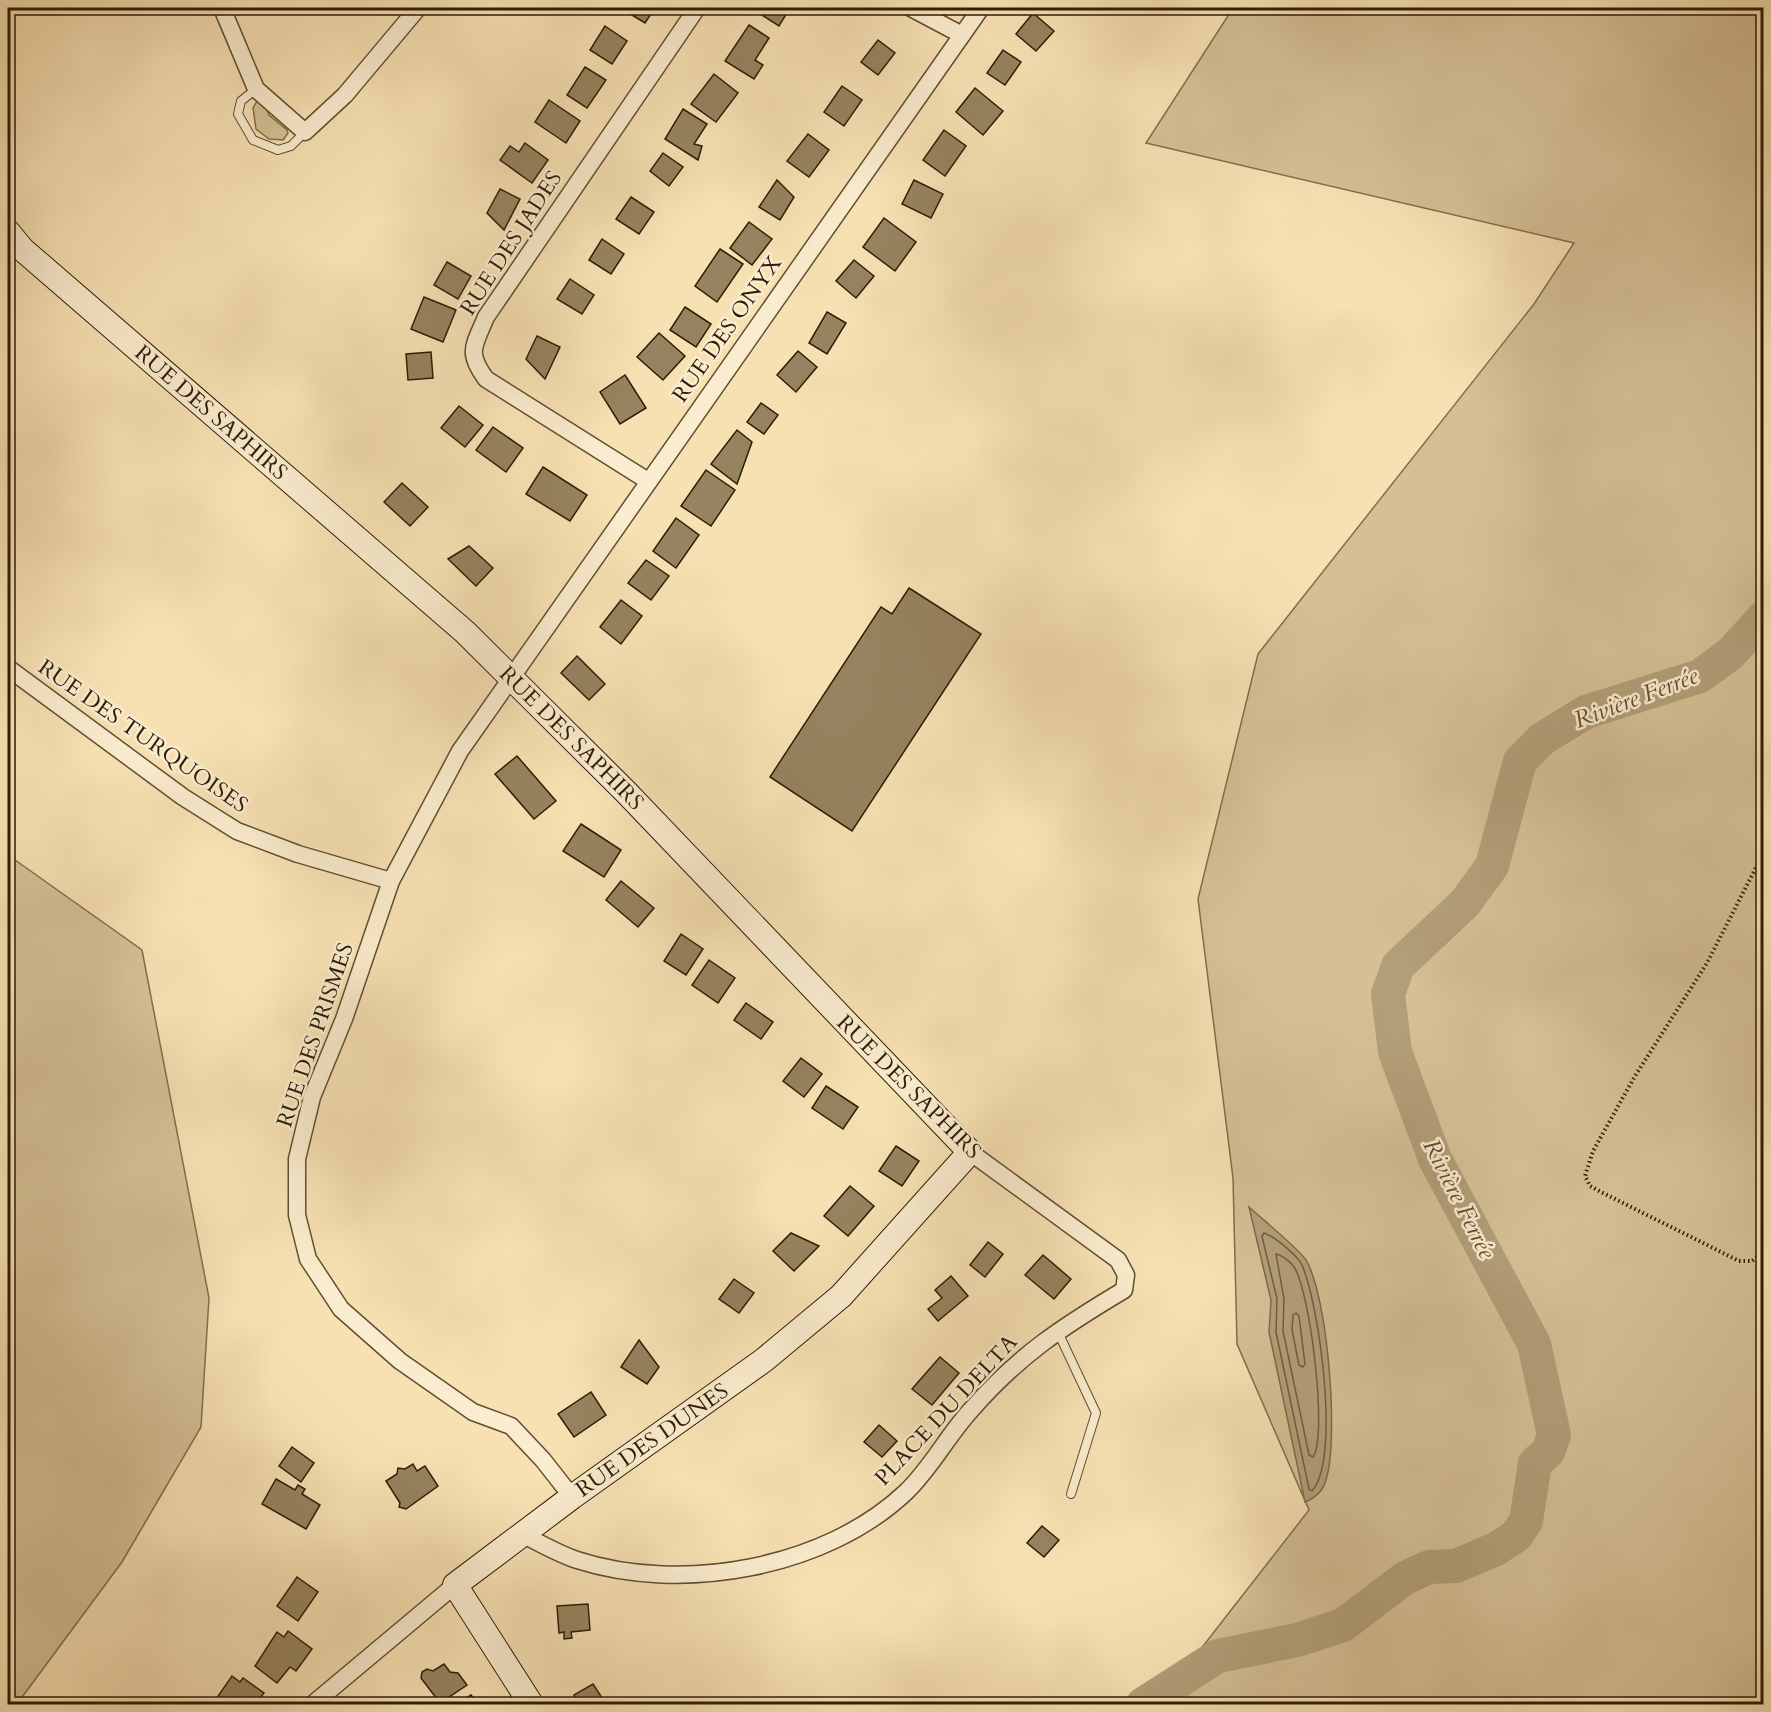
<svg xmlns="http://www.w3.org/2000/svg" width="1771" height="1712" viewBox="0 0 1771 1712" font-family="Cardo,serif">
<rect width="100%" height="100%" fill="#f7e1b3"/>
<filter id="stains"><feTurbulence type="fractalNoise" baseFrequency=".00333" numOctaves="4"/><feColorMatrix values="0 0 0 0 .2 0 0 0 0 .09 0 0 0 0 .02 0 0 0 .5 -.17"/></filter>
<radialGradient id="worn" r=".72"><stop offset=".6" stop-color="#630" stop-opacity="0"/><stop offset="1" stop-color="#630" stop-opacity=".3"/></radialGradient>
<g fill="#d5c095" stroke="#816e4d" stroke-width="1.5">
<path d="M1233,8H1763V1704H1158L1309,1510L1237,1344L1233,1178L1198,899L1258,654L1534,304L1574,243L1146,143Z"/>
<path d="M257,101L265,104L269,115L287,130L288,133L283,140L269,139L256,129L253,108Z"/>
<path d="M8,855L142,950L209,1298L201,1427L122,1562L17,1704H8Z"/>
</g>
<g fill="#b29e78" stroke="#7d6a4a" stroke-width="1.5">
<path d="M1680,8H1729L1714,14L1681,12Z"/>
<path d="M1249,1207C1262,1219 1299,1249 1306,1260C1328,1297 1339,1438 1326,1480C1323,1491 1315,1498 1305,1502L1269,1332L1271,1300Z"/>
</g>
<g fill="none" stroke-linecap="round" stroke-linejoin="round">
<g stroke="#705e3e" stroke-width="1.5">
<path d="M1264,1233C1274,1236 1297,1255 1302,1265C1319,1304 1341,1459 1312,1491L1309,1489L1276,1332L1277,1299L1262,1236Z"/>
<path d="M1276,1254C1281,1255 1290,1261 1294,1267C1310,1290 1328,1436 1313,1457L1309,1455L1283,1331L1284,1299Z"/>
<path d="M1296,1313L1299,1316L1305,1364L1303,1367L1299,1365L1292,1330L1293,1315Z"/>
</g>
<path stroke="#b29e78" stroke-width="34" d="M1143,1704L1218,1656L1297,1640L1343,1625L1405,1578L1429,1567L1456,1566L1496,1549L1516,1536L1526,1521L1535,1463L1548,1452L1554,1435L1534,1344L1435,1159L1395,1052L1388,994L1398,966L1465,903L1492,866L1520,761L1542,739L1586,712L1700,676L1730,654L1764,617"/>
</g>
<g fill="#96835f" stroke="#2d1d05" stroke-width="1.5">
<path d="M624,8H655L645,23L622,9Z"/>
<path d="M759,8H790L779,26L757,12Z"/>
<path d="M1033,13L1054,31L1036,51L1016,34Z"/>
<path d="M749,25L769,38L755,60L763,65L754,79L725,61Z"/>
<path d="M605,26L627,41L612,64L590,50Z"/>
<path d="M878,40L895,53L878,75L861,62Z"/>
<path d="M1003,50L1021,62L1005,85L987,73Z"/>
<path d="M585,67L606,80L587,108L567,95Z"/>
<path d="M714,74L738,93L716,122L691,104Z"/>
<path d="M842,86L862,100L844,126L824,112Z"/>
<path d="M975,88L1003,111L983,135L956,112Z"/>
<path d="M549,100L580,121L566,143L535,122Z"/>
<path d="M683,109L707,124L694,144L702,146L698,160L665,139Z"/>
<path d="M944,130L966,146L945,176L923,160Z"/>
<path d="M808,134L829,150L809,177L787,161Z"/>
<path d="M525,143L548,160L532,183L500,160L510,146L519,152Z"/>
<path d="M663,153L683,167L669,186L650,171Z"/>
<path d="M777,180L794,197L780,220L759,207Z"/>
<path d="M914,180L943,194L931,218L902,204Z"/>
<path d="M500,189L520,199L504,230L487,213Z"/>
<path d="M631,197L654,212L639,234L616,219Z"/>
<path d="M884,218L916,242L895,271L863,247Z"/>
<path d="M749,222L772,239L752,265L730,248Z"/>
<path d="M602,239L624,254L611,274L589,260Z"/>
<path d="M720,249L743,264L717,302L695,286Z"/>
<path d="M854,260L874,276L856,298L836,281Z"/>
<path d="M447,262L471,276L458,299L434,285Z"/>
<path d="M570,279L594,295L582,314L557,299Z"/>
<path d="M424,297L456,310L443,342L411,329Z"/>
<path d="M685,307L711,324L696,347L670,330Z"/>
<path d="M827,312L846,323L827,354L809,343Z"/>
<path d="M659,333L685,356L663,380L637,357Z"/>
<path d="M537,336L560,347L545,379L526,359Z"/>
<path d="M798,351L817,367L796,392L777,375Z"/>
<path d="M431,352L433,378L408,380L406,354Z"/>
<path d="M625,375L646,408L620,424L600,392Z"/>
<path d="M761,403L778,415L764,434L747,422Z"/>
<path d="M459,406L483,425L465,447L441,428Z"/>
<path d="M493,427L523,448L506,472L476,450Z"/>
<path d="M737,430L752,442L737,484L711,464Z"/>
<path d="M543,467L587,495L570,521L526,494Z"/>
<path d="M706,470L735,490L711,526L681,506Z"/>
<path d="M402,483L428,507L410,526L384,502Z"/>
<path d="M676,518L699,535L676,568L653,551Z"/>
<path d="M469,546L493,568L476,586L448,559Z"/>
<path d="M646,560L669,576L651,600L628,583Z"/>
<path d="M909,588L981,634L852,831L770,777L881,607L892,614Z"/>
<path d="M621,600L642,616L621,644L600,627Z"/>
<path d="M577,656L605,684L589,700L561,673Z"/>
<path d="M517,756L556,801L534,819L495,774Z"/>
<path d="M581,824L621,850L604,877L563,851Z"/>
<path d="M621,881L654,908L638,927L606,900Z"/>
<path d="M681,934L703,949L686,975L664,961Z"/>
<path d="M709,960L735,978L718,1003L692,985Z"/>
<path d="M746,1003L773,1022L761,1039L734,1020Z"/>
<path d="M801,1058L822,1074L804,1097L783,1081Z"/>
<path d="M826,1086L858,1107L843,1129L812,1108Z"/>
<path d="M896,1146L919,1161L902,1186L879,1171Z"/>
<path d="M850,1186L874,1206L848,1236L824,1216Z"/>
<path d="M791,1233L819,1246L794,1271L773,1251Z"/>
<path d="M988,1242L1003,1254L985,1277L970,1265Z"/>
<path d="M1043,1255L1071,1279L1054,1299L1025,1275Z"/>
<path d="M951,1276L968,1296L938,1321L928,1309L942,1298L935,1290Z"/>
<path d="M734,1279L754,1293L739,1313L719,1299Z"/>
<path d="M639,1340L659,1367L647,1384L621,1367Z"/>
<path d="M940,1357L959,1373L932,1405L912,1389Z"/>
<path d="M591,1392L606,1415L574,1437L558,1414Z"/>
<path d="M879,1425L897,1441L882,1457L864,1442Z"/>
<path d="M292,1447L314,1463L301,1482L279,1466Z"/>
<path d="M413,1464L417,1471L425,1466L438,1486L406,1509L399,1507L400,1503L386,1481L397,1474L398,1468L405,1469Z"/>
<path d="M276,1479L295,1490L298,1485L305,1489L302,1494L320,1505L306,1529L262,1504Z"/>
<path d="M1042,1526L1059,1540L1044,1557L1027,1543Z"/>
<path d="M297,1577L318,1592L298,1621L277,1606Z"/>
<path d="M588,1604L590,1630L571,1632L572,1638L564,1639V1632L559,1633L557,1606Z"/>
<path d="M288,1631L312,1649L296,1671L290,1667L277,1683L255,1666L277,1632L284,1637Z"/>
<path d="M444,1664L450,1672L458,1673L467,1685L440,1703L421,1678L422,1672L427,1669L433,1671Z"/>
<path d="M232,1676L240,1682L243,1678L264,1693L255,1704L250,1700L246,1704H223L216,1699Z"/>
<path d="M593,1684L606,1704H579L574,1695Z"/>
<path d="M471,1695L478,1704H457Z"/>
</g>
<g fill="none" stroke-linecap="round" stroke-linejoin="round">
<g stroke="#604e30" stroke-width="10">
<g id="lane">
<path d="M256,89L241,101L238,114L253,140L278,150L291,146L305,132"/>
<path d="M1057,1330L1096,1413L1071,1494"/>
</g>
</g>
<g stroke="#604e30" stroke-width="19">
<g id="street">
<path d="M222,8L256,89L305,132L345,95L418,8"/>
<path d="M911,8L962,35"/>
<path d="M648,481L486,379C466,352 474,346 486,317L697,8"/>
<path d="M8,668L183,797L237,831L298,854L391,881"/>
<path d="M572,1497L543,1460L511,1426L473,1412L400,1361L341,1309L308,1259L297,1215V1159L312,1097L344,1019L391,881L460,751L981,8"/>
<path d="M524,1535C541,1544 559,1554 577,1560C682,1594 826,1568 906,1492C931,1468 948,1435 971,1410C1019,1355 1062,1327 1124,1290L1126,1275L1118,1260L970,1152"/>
<path d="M313,1704L455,1585"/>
</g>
</g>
<g stroke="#2d1d05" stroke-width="26">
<g id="secondary">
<path id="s1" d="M8,232L22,249L465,632L625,791L970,1152L841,1296L764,1360L572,1497L455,1585L531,1704"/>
</g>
</g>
<path stroke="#2d1d05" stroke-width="4" stroke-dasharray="1.5 3" stroke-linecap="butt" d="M1764,852L1707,963L1635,1076L1593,1151L1585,1176L1590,1186L1601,1192L1739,1261H1752L1764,1251"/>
<use href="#lane" stroke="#faecce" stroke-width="8"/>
<use href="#street" stroke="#faecce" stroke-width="16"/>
<use href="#secondary" stroke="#faecce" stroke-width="24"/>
</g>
<g text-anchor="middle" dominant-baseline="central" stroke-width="5" stroke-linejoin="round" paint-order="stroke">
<g font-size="22" fill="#2d1d05" stroke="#faecce">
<text transform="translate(511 243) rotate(-57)">RUE DES JADES</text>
<text transform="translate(727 329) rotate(-55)">RUE DES ONYX</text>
<text stroke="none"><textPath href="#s1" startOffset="272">RUE DES SAPHIRS</textPath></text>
<text transform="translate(143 736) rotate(35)">RUE DES TURQUOISES</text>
<text stroke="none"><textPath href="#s1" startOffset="758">RUE DES SAPHIRS</textPath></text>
<text transform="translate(315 1035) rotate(-71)">RUE DES PRISMES</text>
<text transform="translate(909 1087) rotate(45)">RUE DES SAPHIRS</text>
<text transform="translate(946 1410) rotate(-47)">PLACE DU DELTA</text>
<text transform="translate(652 1440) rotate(-35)">RUE DES DUNES</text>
</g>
<g font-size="24" font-style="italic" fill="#625133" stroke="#faecce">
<text transform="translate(1636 698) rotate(-21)">Rivière Ferrée</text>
<text transform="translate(1459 1199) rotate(63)">Rivière Ferrée</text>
</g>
</g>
<rect width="1771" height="1712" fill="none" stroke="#f7e1b3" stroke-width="30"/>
<rect x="9" y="9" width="1753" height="1694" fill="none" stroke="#2d1d05" stroke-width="3"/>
<rect x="15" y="15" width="1741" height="1682" fill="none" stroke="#2d1d05" stroke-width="1.5"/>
<rect width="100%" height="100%" filter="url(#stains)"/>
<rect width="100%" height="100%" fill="url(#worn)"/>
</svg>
